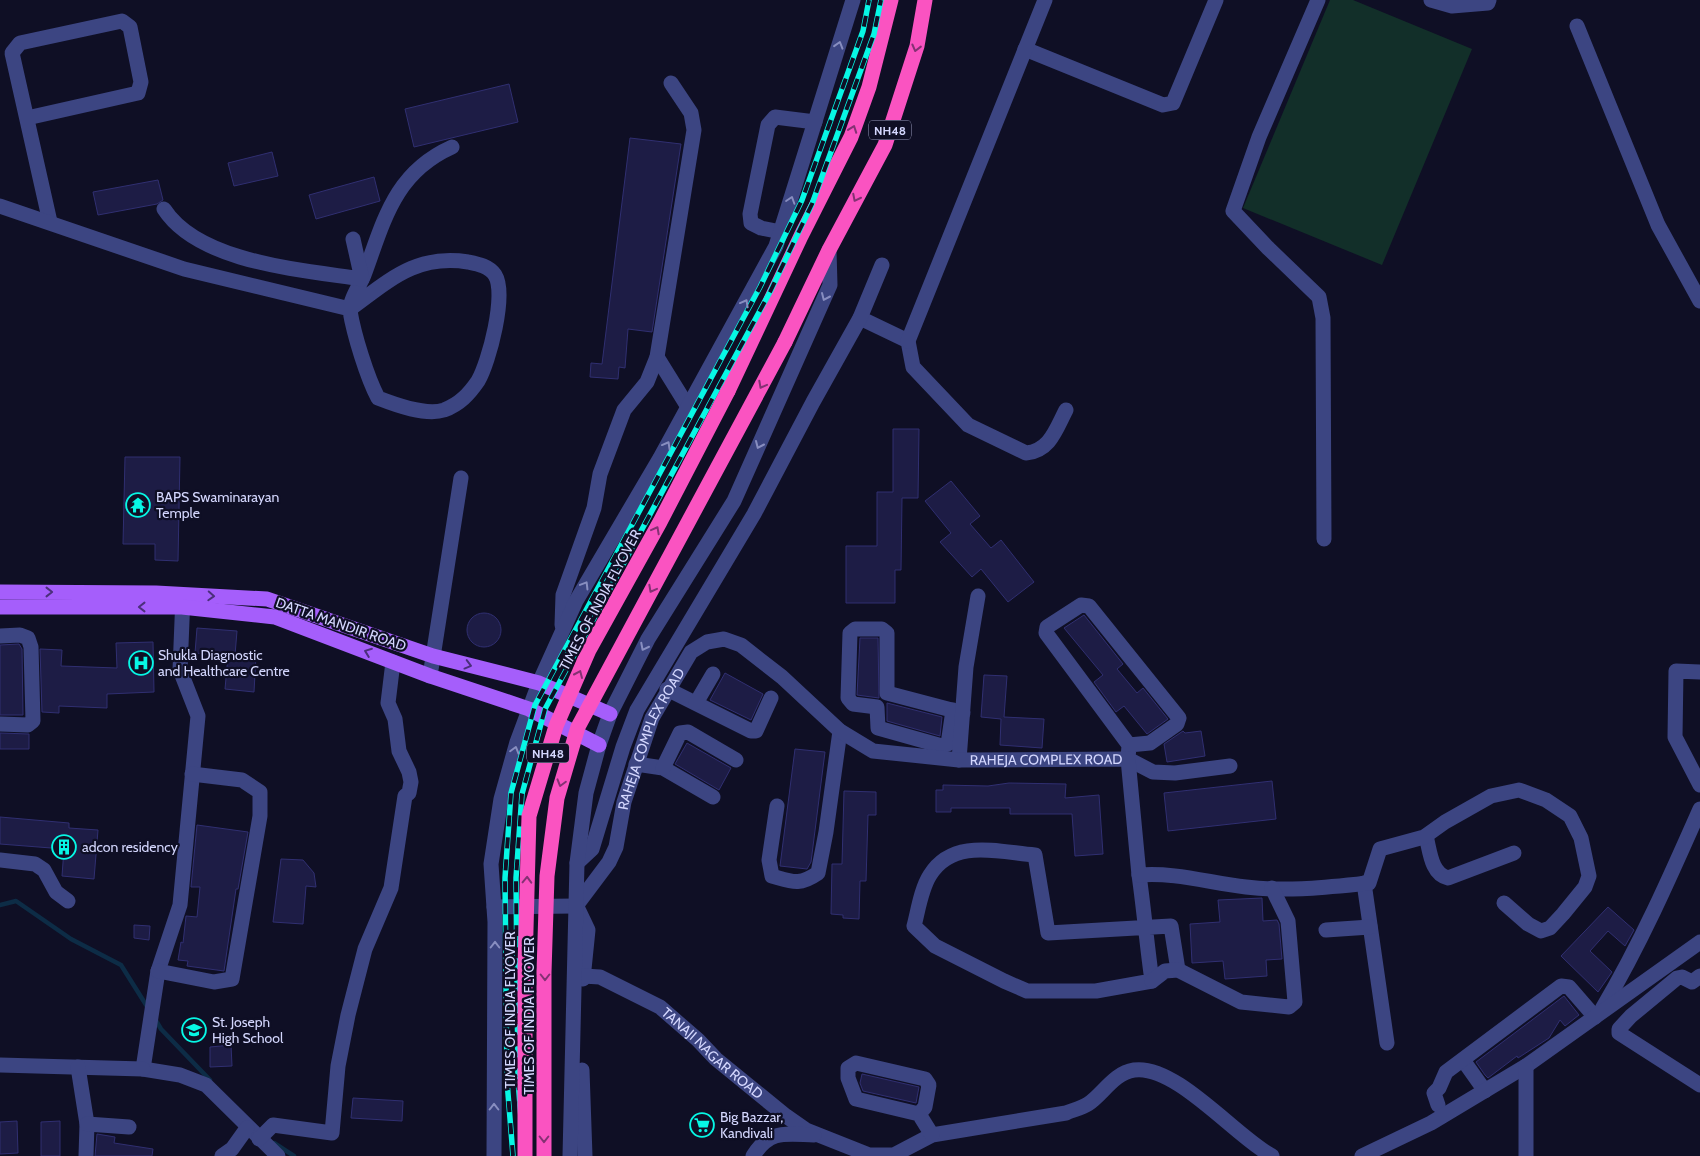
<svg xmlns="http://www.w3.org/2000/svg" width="1700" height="1156" viewBox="0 0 1700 1156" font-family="Cabin,sans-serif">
<rect width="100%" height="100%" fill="#0f0f25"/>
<path fill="#122f29" d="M1330,0H1353L1472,49L1382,265L1243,208Z"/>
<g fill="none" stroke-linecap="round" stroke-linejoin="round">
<g stroke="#0d2c46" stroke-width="4.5">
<path d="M0,905L16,901L71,939L121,965L148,1008"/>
<path d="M155,1019L161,1029L210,1080"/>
<path d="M274,1143L294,1156"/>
</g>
</g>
<g fill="#1d1c45" stroke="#302f71">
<path d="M509,84L518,122L414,147L405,109Z"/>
<path d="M630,138L681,144L652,332L628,329L625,368L619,367L618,379L590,377L591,363L602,364Z"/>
<path d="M272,152L278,176L234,186L228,163Z"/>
<path d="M374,177L380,201L316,219L309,195Z"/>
<path d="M158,180L163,200L157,204L98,215L93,192Z"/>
<path d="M893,429H919L918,498H902L901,570H895V603H846V546H877V492H893Z"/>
<path d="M125,457H180L178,561L155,560V544H123Z"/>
<path d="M951,481L980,516L970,524L991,548L1001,540L1034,582L1008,602L981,569L972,577L940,542L951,533L925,501Z"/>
<circle cx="484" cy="630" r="17"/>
<path d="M1084,615L1123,664L1117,669L1137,693L1143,688L1168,719L1147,734L1124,706L1116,712L1094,682L1103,675L1064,628Z"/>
<path d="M197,628L237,631L235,655L256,656L254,692L225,689L228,656L195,653Z"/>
<path d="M860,638H878L879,698L857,695Z"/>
<path d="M153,642L154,692L107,694V708L59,706V713L42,712L40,649L62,650L61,666L117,668L116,643Z"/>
<path d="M19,644L22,649L23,715H0V645Z"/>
<path d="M725,673L763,694L751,720L710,700Z"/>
<path d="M984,675L1007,676L1004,717L1044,719L1042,748L1000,745L1001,719L981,717Z"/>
<path d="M887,703L942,717L940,736L887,721Z"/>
<path d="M1183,731L1185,733L1201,731L1205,756L1167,762L1164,744Z"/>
<path d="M0,733L29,734V749H0Z"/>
<path d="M687,743L731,768L719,790L675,764Z"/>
<path d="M795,749L825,752L811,862L807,869L780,866Z"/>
<path d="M1272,781L1276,819L1168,831L1164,793Z"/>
<path d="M1009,783L1066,784L1065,798L1099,795L1103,854L1075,856L1072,814H1010V808H951V812H936V790H943V785L988,786Z"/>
<path d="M844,791L876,792V815H868L866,881H860L859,919L843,918V915L831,914L832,864H842Z"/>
<path d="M0,817L69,823V828L98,830L94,879L62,876L64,849L0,844Z"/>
<path d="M197,825L248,832L238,889H236L224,971L187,966L188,961L178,960L181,942L183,943L186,916L197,917L200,887H191Z"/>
<path d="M281,859L303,860L314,873L316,887L306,886L303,924L273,922Z"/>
<path d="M1262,898L1263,921L1277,920L1279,924L1282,959L1266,960L1267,976L1225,979L1223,961L1192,963L1190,924L1220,922L1218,900Z"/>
<path d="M1608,907L1634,930L1625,946L1608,931L1590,951L1612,972L1598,992L1561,956Z"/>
<path d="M134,925L150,926L149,940L134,938Z"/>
<path d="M1564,996L1579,1015L1565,1026L1560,1020L1549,1038L1518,1058L1517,1056L1488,1078L1485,1075L1476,1062Z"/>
<path d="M231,1045L232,1066L210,1067V1047Z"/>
<path d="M862,1074L919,1087L916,1103L863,1091L860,1083Z"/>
<path d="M353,1098L403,1101L402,1121L351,1118Z"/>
<path d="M17,1121L18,1153L0,1154V1122Z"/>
<path d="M60,1121V1156H41V1122Z"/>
<path d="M97,1134L115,1137L114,1143L153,1149L152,1156H95Z"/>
</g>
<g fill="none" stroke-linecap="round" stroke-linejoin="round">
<g stroke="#3c4582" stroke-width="15">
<path d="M1318,0L1259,137L1233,211L1268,248L1319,297L1323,318L1324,539"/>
<path d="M1431,0L1452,6L1488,3L1489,0"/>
<path d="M1577,26L1658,225L1700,301"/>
<path d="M1025,49L1163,105L1173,103L1216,0"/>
<path d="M27,118L138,93L141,82L130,27L122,21L20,43L12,53L50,222"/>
<path d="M0,206L184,269L350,309C390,280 416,254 468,262C478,264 489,266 495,275C507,294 489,362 478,381C469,394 460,404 444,410C426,416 396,405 378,398C367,377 354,335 350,311C349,301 360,285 364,275C384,221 394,173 452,147"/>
<path d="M164,209C199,263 303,270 362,279L353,239"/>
<path d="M781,232L761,228L751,223L750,214L768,125L775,117L815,122"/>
<path d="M860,318L908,341L913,367L968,425L1026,453C1050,451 1056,429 1066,410"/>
<path d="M908,341L1045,0"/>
<path d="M657,357L688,407"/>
<path d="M183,596L180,670L198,716L180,905L158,971L143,1069L180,1075L206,1085L278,1156"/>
<path d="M562,625L563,595L594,508L600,474L624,410L647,382L657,357L694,130L691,113L671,83"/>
<path d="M0,636L20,635L28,638L31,647L33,721L28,725L0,724"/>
<path d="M1700,672L1676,671L1675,737L1700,785"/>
<path d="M430,676L461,478"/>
<path d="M667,689L751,731H756L771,698"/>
<path d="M696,703L713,674"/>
<path d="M953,710L948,744L942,746L878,728L877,707L853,704L848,698L850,633L855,629H882L887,633V693L963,713"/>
<path d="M1129,745L1150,743L1177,724L1179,718L1089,606L1081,605L1047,627L1046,633L1129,745L1128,759L1153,772L1175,773L1230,766"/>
<path d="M959,760L966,667L978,596"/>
<path d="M636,764L663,768L713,797"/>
<path d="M663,768L680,733L688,732L736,760"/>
<path d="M777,806L769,860L772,876C793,882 799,886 818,873L826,832L840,731"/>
<path d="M1426,836C1430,851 1431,874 1448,878L1514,853"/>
<path d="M0,860L35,864L44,870L56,892L68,901"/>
<path d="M577,863L592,849L623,747L637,710L754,514L813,402L860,318L882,265"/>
<path d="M1139,875C1144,910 1147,946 1152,981L1096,991H1027L1004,981L935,946L914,926C918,911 921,889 930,875C953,838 998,852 1035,855L1048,933L1171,926L1178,970"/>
<path d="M1364,883L1387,1043"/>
<path id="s1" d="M576,906L609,862L616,847L624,802L652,718L691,652L707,642L724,639L741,645L782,677L840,731L873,751L959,760L1128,759L1139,875C1175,872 1210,883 1246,887C1288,892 1328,887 1369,883L1380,849L1424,837L1445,822L1491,796L1519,790L1546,800L1570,816L1581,838L1589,876L1585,887L1563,914L1550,928L1541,931L1528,924L1504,903"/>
<path d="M494,907L576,906"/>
<path d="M578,909L588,930L583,979"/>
<path d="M1326,930L1370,927"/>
<path d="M158,971L214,982L232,979L260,816V792L242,780L192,774"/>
<path id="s2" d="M583,976L600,977L660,1007L698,1040L716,1059L786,1116L806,1130L869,1155H894L932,1135L1066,1113C1073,1110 1082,1108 1088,1104C1103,1094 1114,1073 1134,1070C1176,1064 1236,1137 1272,1156"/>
<path d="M1700,976L1692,982L1682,977L1677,978L1631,1016L1619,1029V1033L1700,1085"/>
<path d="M1152,981L1165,971L1178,970L1241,1002L1289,1007L1295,1002L1288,921L1272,888"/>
<path d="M1602,1009C1640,945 1670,877 1700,809"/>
<path d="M1463,1060L1485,1091"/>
<path d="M0,1065L143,1069"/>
<path d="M78,1067L87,1124L86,1156"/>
<path d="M582,1070L585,1156"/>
<path d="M1438,1105L1434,1093L1439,1088L1446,1072L1561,986L1569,987L1595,1017"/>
<path d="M919,1114L856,1099L848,1078V1068L856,1063L925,1079L929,1085L925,1107L919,1114L932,1135"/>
<path d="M87,1124L129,1127"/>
<path d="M259,1139L273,1125L332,1133L338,1066L348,1015L365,949L391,888L405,796L409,793L411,782L409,772L399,751L395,719L388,703L393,662"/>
<path d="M222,1156L232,1149L247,1128"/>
<path d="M494,1156L495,922L491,864L501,799L517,742L539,683L576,601L660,458L776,246L853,0"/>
<path d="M570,1156L577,863L586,793L599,745L610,714L648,639L734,501L830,285L829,250"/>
<path d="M753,1156C770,1129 786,1134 814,1135"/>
<path d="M1362,1156L1431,1123L1526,1066L1700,942"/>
<path d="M1526,1156V1066"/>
</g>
<g stroke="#a55efb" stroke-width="15">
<path d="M0,592L156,593L267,599L433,656L539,683L610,714"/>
<path d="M0,607H182L275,617L430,676L529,709L599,745"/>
</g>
<g stroke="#fa53c1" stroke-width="15">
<path d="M785,342L829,250L885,145L917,46L925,0"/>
<path d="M728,391L801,236L851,137L869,87L891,0"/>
</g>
<g stroke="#07f7e5" stroke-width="5.5">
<g id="rail">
<path d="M513,1156L507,1081L505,878L511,793L535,705L760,287L802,200L863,31L869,0"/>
<path d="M524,1156L518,1080L516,878L522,794L545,709L770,292L812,204L874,34L881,0"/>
</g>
</g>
<use href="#rail" stroke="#0f0f25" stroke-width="4" stroke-dasharray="11" stroke-linecap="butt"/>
<g stroke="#fa53c1" stroke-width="15">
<path d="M525,1156V967L529,816L556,726L589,650L660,522L728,391"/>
<path d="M544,1156V972L547,876L557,798L578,727L785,342"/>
</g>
</g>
<defs><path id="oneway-chevron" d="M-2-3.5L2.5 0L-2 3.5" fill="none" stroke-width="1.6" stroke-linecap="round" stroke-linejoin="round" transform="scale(1.25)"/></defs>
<g stroke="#888ec0">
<use href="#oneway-chevron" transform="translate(839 45) rotate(-73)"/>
<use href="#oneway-chevron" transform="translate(791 200) rotate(-72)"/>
<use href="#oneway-chevron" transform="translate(825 297) rotate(114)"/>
<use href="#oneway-chevron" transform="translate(745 303) rotate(-61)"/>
<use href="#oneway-chevron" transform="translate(667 445) rotate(-61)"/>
<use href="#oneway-chevron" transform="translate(759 445) rotate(114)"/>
<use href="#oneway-chevron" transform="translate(585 585) rotate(-59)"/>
<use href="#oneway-chevron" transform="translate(644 647) rotate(117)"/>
<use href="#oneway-chevron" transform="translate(515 750) rotate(-74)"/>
<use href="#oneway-chevron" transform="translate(495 945) rotate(-90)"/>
<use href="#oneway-chevron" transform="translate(494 1107) rotate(-90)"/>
</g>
<g stroke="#843173">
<use href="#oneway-chevron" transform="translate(916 48) rotate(104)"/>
<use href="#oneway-chevron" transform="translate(853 129) rotate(-70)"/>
<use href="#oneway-chevron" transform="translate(856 198) rotate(117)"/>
<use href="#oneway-chevron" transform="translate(762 385) rotate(118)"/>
<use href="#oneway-chevron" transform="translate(656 530) rotate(-62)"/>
<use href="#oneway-chevron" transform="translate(652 589) rotate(118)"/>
<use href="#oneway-chevron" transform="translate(579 674) rotate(-66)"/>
<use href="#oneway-chevron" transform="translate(561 783) rotate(106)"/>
<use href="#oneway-chevron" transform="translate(527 880) rotate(-88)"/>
<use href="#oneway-chevron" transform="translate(545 977) rotate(90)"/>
<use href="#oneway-chevron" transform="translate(544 1139) rotate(90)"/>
</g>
<g stroke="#4b2f7b">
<use href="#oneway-chevron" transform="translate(49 592)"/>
<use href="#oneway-chevron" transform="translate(211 596) rotate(3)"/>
<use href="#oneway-chevron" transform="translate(142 607) rotate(180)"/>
<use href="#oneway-chevron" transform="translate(368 652) rotate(-159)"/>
<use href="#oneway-chevron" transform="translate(468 665) rotate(15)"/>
</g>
<defs>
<g id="temple-ring" transform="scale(1.25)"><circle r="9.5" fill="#0f0f25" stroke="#07f7e5" stroke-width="1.5"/><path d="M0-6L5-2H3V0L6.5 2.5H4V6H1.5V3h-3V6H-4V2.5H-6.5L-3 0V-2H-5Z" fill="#07f7e5"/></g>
<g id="hospital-ring" transform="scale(1.25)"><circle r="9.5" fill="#0f0f25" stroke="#07f7e5" stroke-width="1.5"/><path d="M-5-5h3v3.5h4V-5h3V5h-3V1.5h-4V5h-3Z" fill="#07f7e5"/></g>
<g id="building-ring" transform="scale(1.25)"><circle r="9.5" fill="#0f0f25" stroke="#07f7e5" stroke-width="1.5"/><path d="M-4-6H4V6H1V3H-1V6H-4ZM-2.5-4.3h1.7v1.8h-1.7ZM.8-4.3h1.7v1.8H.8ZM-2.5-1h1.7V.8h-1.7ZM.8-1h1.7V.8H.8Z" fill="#07f7e5"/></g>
<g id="school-ring" transform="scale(1.25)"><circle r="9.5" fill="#0f0f25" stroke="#07f7e5" stroke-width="1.5"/><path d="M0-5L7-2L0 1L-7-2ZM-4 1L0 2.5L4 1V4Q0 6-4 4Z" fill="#07f7e5"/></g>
<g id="supermarket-ring" transform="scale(1.25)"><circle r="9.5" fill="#0f0f25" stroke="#07f7e5" stroke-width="1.5"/><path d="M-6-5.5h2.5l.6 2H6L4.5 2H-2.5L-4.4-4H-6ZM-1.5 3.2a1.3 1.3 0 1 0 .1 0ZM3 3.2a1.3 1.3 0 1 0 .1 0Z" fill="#07f7e5"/></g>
</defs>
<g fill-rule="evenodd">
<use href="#temple-ring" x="138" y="505"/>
<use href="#hospital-ring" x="141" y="663"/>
<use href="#building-ring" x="64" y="847"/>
<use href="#school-ring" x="194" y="1030"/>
<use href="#supermarket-ring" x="702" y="1125"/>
</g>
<g text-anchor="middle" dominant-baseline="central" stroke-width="4.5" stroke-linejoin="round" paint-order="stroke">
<g fill="#0f0f25" stroke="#999bbd" stroke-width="1">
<rect x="869" y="120.5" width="42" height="19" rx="4"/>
<rect x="527" y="743.5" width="42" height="19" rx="4"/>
</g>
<g font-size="12" font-weight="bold" fill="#d4d7fe">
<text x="890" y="130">NH48</text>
<text x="548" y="753">NH48</text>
</g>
<g font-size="14" fill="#d4d7fe" stroke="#0f0f25" text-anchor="start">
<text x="156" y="497">BAPS Swaminarayan<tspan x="156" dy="16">Temple</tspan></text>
<text x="158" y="655">Shukla Diagnostic<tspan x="158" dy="16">and Healthcare Centre</tspan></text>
<text x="82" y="847">adcon residency</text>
<text x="212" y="1022">St. Joseph<tspan x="212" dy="16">High School</tspan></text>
<text x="720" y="1117">Big Bazzar,<tspan x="720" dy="16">Kandivali</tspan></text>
</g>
<g font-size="14" fill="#d4d7fe" stroke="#0f0f25">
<text transform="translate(600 600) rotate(-62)">TIMES OF INDIA FLYOVER</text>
<text transform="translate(341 624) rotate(19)">DATTA MANDIR ROAD</text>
<text stroke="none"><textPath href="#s1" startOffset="186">RAHEJA COMPLEX ROAD</textPath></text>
<text stroke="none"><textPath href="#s1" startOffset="680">RAHEJA COMPLEX ROAD</textPath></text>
<text transform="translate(510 1010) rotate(-90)">TIMES OF INDIA FLYOVER</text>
<text transform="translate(529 1016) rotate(-90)">TIMES OF INDIA FLYOVER</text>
<text stroke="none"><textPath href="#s2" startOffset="154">TANAJI NAGAR ROAD</textPath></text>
</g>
</g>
</svg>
